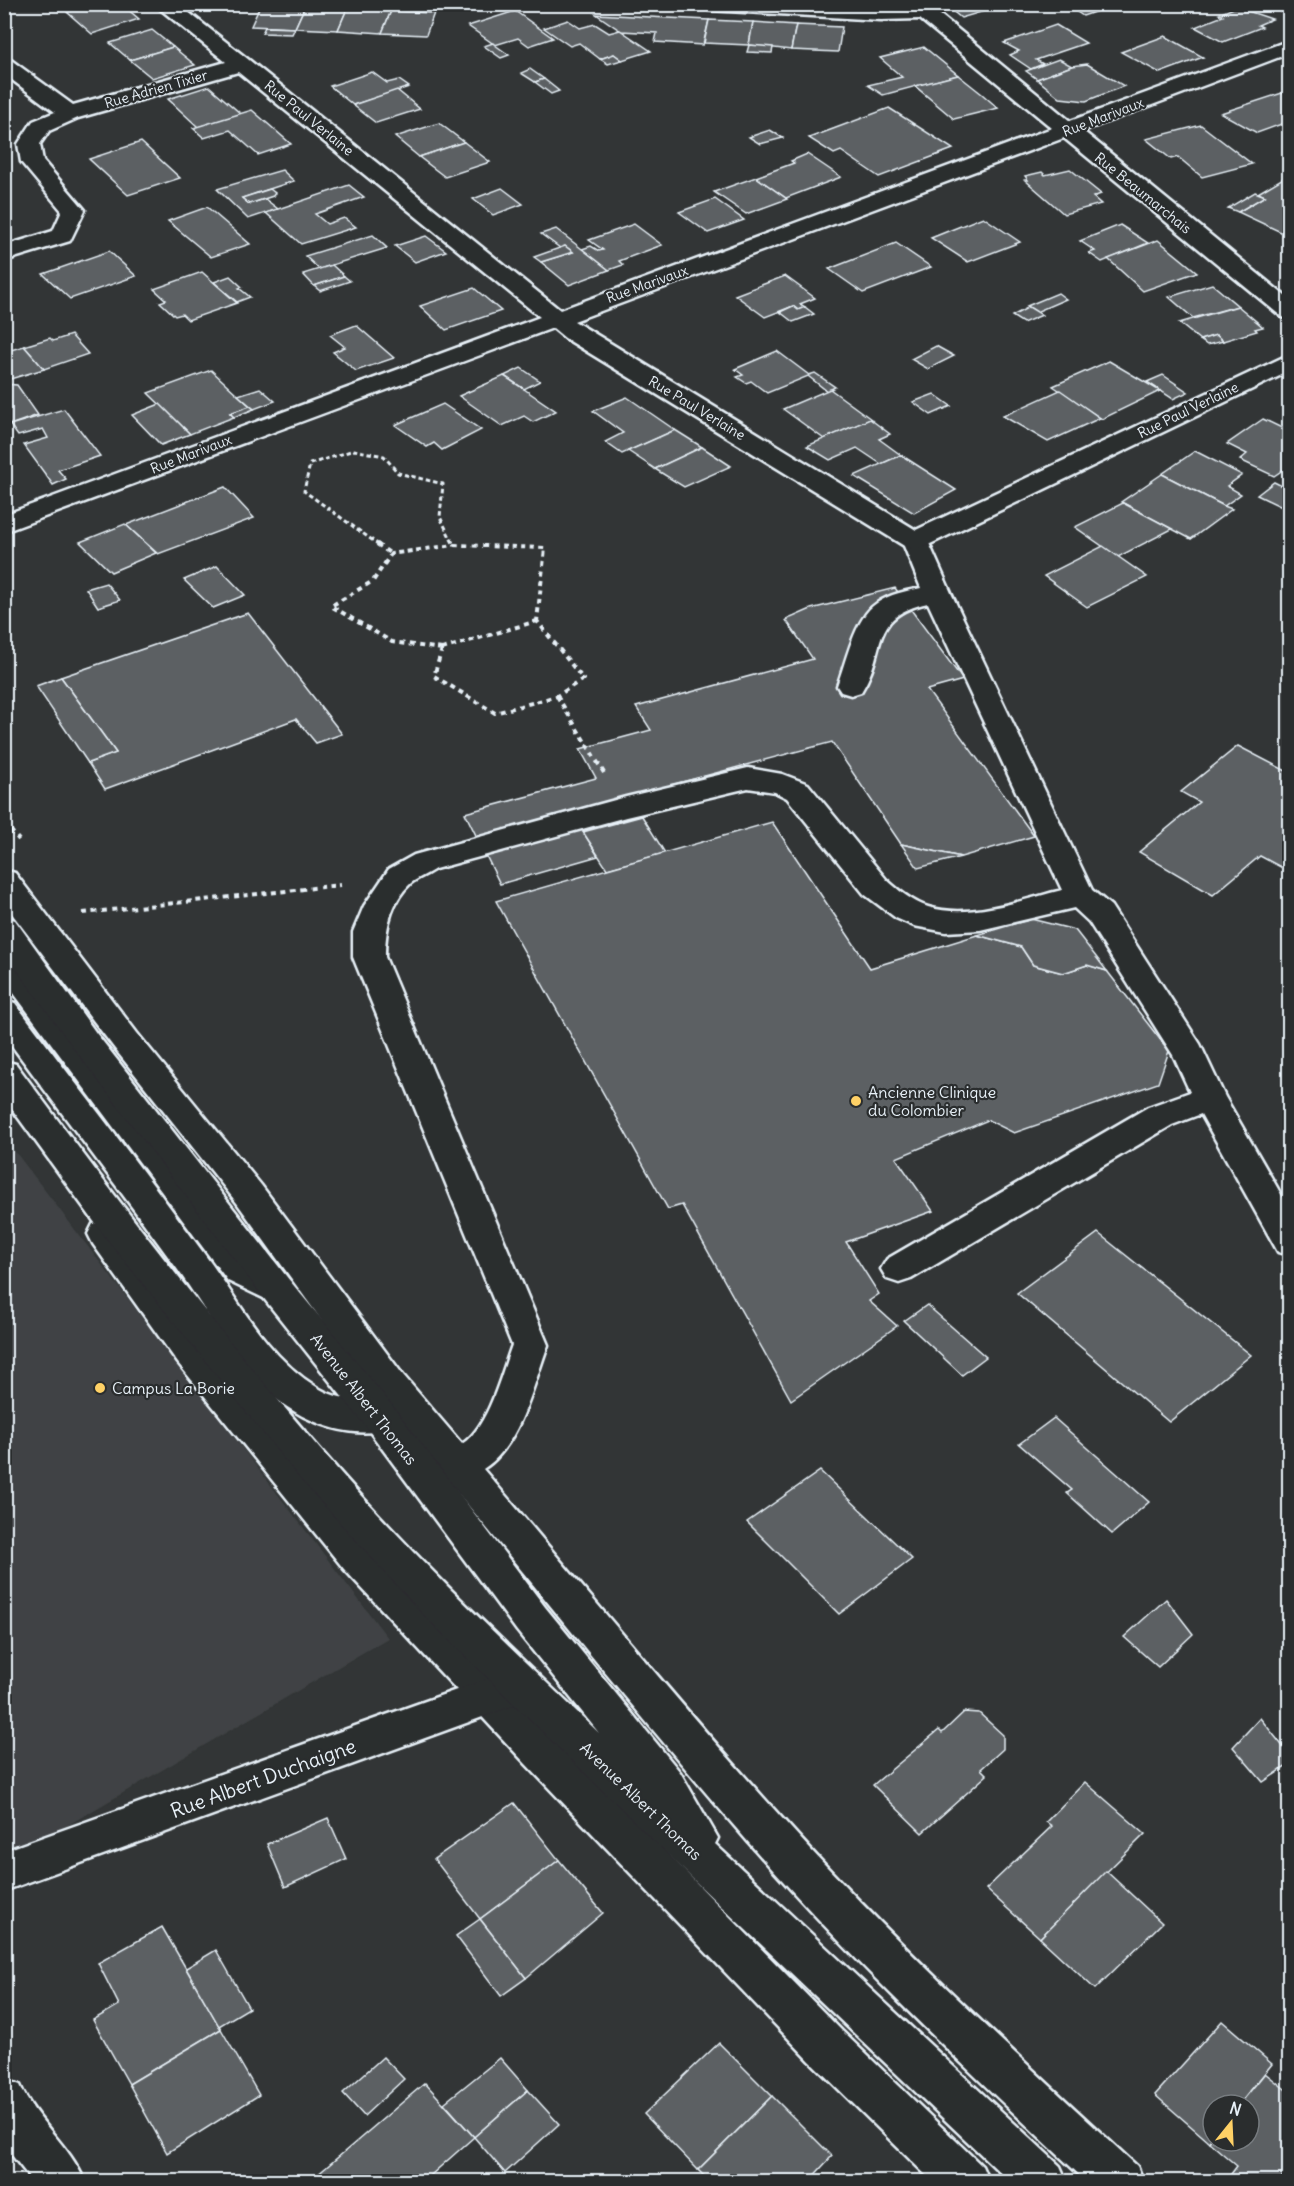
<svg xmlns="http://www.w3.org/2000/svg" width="1294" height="2186" viewBox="0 0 1294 2186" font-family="Delius,sans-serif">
<rect width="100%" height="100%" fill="#323536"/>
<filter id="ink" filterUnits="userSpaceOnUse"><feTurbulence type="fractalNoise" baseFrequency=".0167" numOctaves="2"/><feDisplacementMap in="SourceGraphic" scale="12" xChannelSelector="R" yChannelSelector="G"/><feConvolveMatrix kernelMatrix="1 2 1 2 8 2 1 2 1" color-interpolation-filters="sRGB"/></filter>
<g filter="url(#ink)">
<path fill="#3f4244" d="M4,1137L388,1638L5,1862H4Z"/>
<g fill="#5c6063" stroke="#e8f1f8" stroke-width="1.5">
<path d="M94,4H112L118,9L125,7L139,19L92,34L67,12Z"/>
<path d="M261,4H269L305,6L295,28L251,26Z"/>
<path d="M944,4H1008L961,18Z"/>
<path d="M1065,4H1118L1083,16Z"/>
<path d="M1257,4H1290V17L1269,6L1263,8Z"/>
<path d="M305,6L347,9L338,30L295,28Z"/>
<path d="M1236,7L1272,19L1258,25L1262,27L1223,42L1195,27L1223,16L1219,14Z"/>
<path d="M347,9L391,11L382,33L338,30Z"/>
<path d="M391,11L434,13L426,35L382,33Z"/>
<path d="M515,11L553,38L529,46L518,38L495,45L468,26Z"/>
<path d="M596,14L668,18L709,20L703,45L655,42L657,33L621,31Z"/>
<path d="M568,20L580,28L595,24L609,33L620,30L651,51L622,60L614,54L600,59L579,43L570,46L544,28Z"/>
<path d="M709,20L753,22L749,45L704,43Z"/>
<path d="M753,22L796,25L791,50L749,45Z"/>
<path d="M796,25L842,27L838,52L791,50Z"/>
<path d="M1056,25L1086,43L1036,60L1043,64L1031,69L1010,55L1019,51L1004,43Z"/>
<path d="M265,27L295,28L292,34L262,33Z"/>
<path d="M152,30L173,47L130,60L110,43Z"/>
<path d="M1165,36L1203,57L1160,73L1121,52Z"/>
<path d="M493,43L495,45L509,55L501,58L484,46Z"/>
<path d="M749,45L773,47L772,53L747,52Z"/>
<path d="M173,47L195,65L152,78L130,60Z"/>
<path d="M924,47L958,75L883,95L868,85L902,77L880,58Z"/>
<path d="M614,54L622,60L608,64L600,59Z"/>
<path d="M1059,59L1072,66L1037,79L1026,71Z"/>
<path d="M1087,64L1124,86L1086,101L1060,98L1037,79L1072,66Z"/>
<path d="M530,69L544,79L535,82L521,73Z"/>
<path d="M372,72L387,83L399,80L409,87L353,105L330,86Z"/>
<path d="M958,75L982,94L998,108L954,119L915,86Z"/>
<path d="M544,79L559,91L551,94L535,82Z"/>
<path d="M209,86L241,114L198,127L168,99Z"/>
<path d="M397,90L420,109L376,123L353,105Z"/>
<path d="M1282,93L1290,97V121L1257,133L1221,113Z"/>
<path d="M889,108L953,149L879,177L841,151L834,154L809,138Z"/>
<path d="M252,110L291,144L258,155L230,130L204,138L193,128Z"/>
<path d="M439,123L464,142L419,157L395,137Z"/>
<path d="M1201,125L1252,164L1202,177L1178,157L1171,159L1146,139Z"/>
<path d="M770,130L783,138L760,144L749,137Z"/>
<path d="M141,142L180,178L128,195L89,159Z"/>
<path d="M464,142L490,162L445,177L419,157Z"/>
<path d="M807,154L841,177L786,198L756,177L794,163L791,161Z"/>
<path d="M1070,169L1101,194L1093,197L1101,204L1064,214L1025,180H1028L1025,176L1042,172L1045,175Z"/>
<path d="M282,170L294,181L242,198L249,204L265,199L278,209L248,219L217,189Z"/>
<path d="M1290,174V231L1285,234L1238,212L1265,196L1258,193Z"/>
<path d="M756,177L787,199L746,214L714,192Z"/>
<path d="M349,185L364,197L315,214L327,224L344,218L356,227L301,244L266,213Z"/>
<path d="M502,188L523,204L493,215L473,199Z"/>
<path d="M270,189L275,193L273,196L249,204L242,198Z"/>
<path d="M1255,192L1265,196L1238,212L1228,208Z"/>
<path d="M715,199L744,220L708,233L679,212Z"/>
<path d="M207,207L250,244L211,257L168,221Z"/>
<path d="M983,217L1020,242L968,262L931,238Z"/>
<path d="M634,224L662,245L619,261L623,265L609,270L582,249L591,246L599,251L603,250L589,240Z"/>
<path d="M1120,225L1148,243L1102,262L1089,253L1095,251L1080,241Z"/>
<path d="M556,229L582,249L609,270L569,285L541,262L573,252L565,246L560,248L541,234Z"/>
<path d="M373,235L387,248L319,269L305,256Z"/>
<path d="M426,236L446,251L415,262L395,246Z"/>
<path d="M1158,240L1197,272L1143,291L1108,259Z"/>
<path d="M896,243L931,267L863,293L829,269Z"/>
<path d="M565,246L573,252L541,262L534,257Z"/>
<path d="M109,251L136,276L70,299L43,274Z"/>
<path d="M332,265L344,276L314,286L303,274Z"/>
<path d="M202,272L237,303L188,320L182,314L175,316L160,302L166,300L154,289Z"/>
<path d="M230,276L242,287L239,288L250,297L237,302L214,282Z"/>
<path d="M344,276L350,281L320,291L314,286Z"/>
<path d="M785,276L815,298L800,304L805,307L798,310L793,306L765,317L735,295Z"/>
<path d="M1212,284L1238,306L1193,318L1169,297Z"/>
<path d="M474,288L501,311L446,330L420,306Z"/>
<path d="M1058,293L1066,299L1036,312L1027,306Z"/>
<path d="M793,306L798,310L805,307L814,314L793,322L780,312Z"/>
<path d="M1238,306L1263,327L1255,329L1257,331L1223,341L1216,335L1200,340L1179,323Z"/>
<path d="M1029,307L1042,315L1023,323L1012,316Z"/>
<path d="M356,325L394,358L356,371L333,352L345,347L330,335Z"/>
<path d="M71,335L88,354L44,369L24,346L50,338L53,341Z"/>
<path d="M1216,335L1223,341L1207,345L1200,340Z"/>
<path d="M24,346L44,369L7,380L4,377V352Z"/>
<path d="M936,346L954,356L928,369L911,359Z"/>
<path d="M777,351L809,375L815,373L835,387L827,391L808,376L767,393L751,381L746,383L737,377L743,375L735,369Z"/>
<path d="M1109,361L1160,391L1102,419L1053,386Z"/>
<path d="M521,368L540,381L524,389L504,376Z"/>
<path d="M211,370L250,406L230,413L234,417L190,434L148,393Z"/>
<path d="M1163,375L1188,392L1173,399L1147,382Z"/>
<path d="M504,376L524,389L556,411L533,422L524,416L502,426L459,396Z"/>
<path d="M4,384L17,385L38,415L10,425L4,417Z"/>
<path d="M260,388L275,401L254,409L238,395Z"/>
<path d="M830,389L871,419L824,439L783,409Z"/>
<path d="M1060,390L1100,418L1048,442L1003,416Z"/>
<path d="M934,394L951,406L931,415L913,402Z"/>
<path d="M627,397L675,430L622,454L605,442L623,433L593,411Z"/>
<path d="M160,404L190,434L161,445L132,415Z"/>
<path d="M443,404L481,430L442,450L434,443L427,447L395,425Z"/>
<path d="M250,406L254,409L234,417L230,413Z"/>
<path d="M64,409L100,456L58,470L66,479L53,485L24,445L48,438L43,429L18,436L10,425Z"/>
<path d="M870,419L890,434L879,439L901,455L881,464L857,448L830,460L807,446Z"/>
<path d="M1263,419L1290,432V465L1274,476L1240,460L1247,454L1227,444Z"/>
<path d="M675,430L702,447L655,469L628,451Z"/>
<path d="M702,447L731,466L684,487L655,469Z"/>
<path d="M1195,451L1242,475L1227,486L1241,494L1224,506L1162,474Z"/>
<path d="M901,455L956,490L914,513L854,476Z"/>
<path d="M1162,474L1224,506L1232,509L1191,539L1121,502Z"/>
<path d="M1274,482L1290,490V507L1286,509L1257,495Z"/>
<path d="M225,487L254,518L158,554L126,525Z"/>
<path d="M1123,503L1172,529L1118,557L1075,527Z"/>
<path d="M125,524L156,553L111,572L80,542Z"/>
<path d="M1103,546L1147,577L1087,607L1044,576Z"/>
<path d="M217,566L245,595L213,608L184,580Z"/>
<path d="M106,583L120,600L98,607L86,589Z"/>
<path d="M895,588L963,680L927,690L1034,836L961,857L901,844L832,742L641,793L653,812L583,832L598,856L500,884L465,813L596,778L580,749L651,730L636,707L813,659L786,620L811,609Z"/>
<path d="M248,613L342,734L316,743L296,719L105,789L88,763L116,753L61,677Z"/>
<path d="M61,677L116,753L88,763L36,686Z"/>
<path d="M1238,746L1290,773V872L1260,856L1213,895L1139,852L1199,802L1181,792Z"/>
<path d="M642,816L665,853L607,869L583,832Z"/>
<path d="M772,822L870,968L977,935L1021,947L1033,965L1063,973L1087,965L1107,971L1169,1051L1158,1083L1014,1133L988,1120L896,1158L933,1211L846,1242L879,1294L869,1301L897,1326L791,1400L682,1205L668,1209L496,901Z"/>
<path d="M901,844L961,857L918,868Z"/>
<path d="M1031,919L1075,930L1107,971L1087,965L1063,973L1033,965L1021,947L977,935Z"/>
<path d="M1098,1233L1251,1355L1169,1422L1017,1293Z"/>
<path d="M927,1305L986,1357L962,1375L904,1321Z"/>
<path d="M1054,1418L1149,1502L1112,1534L1067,1493L1072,1490L1019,1444Z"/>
<path d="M820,1471L912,1559L839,1614L747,1522Z"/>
<path d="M1166,1599L1193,1634L1158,1667L1124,1637Z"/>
<path d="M964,1712L979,1713L1003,1735V1749L981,1769L987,1775L922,1833L873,1785L939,1730L942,1733Z"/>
<path d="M1260,1718L1290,1755V1764L1263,1782L1233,1747Z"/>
<path d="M1085,1782L1145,1834L1040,1938L986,1889L1052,1826L1046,1822Z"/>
<path d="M514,1803L559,1860L480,1919L434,1859Z"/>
<path d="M328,1818L346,1859L285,1887L267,1844Z"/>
<path d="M559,1860L603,1913L526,1978L480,1919Z"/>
<path d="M1106,1871L1162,1923L1095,1989L1040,1938Z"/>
<path d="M480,1919L526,1978L501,1996L456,1936Z"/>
<path d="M162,1927L221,2029L129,2084L93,2020L119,2005L98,1963Z"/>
<path d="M216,1950L249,2008L219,2026L186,1968Z"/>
<path d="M1222,2021L1272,2064L1239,2105H1213V2137L1209,2142L1155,2095Z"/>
<path d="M221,2029L259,2095L167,2153L129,2084Z"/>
<path d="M719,2043L772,2096L698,2170L644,2114Z"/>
<path d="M383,2057L404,2079L364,2116L343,2093Z"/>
<path d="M500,2058L528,2090L474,2137L444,2103Z"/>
<path d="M1265,2073L1290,2093V2167L1278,2182H1225L1237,2166L1209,2142L1213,2137V2141H1249V2105H1239Z"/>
<path d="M425,2083L474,2137L423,2182H309Z"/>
<path d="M528,2090L559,2124L505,2173L474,2137Z"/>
<path d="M772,2096L832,2156L808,2182H710L698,2170Z"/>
</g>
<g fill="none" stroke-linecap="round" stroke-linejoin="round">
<g stroke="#e8f1f8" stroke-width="5">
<g id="service">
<path d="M915,533L924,535L928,541L951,593L1092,890L1111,906L1200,1044L1225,1097L1290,1210V1255L1278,1252L1201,1114L1172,1125L911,1279L899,1283L887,1279L881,1269L887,1259L1148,1107L1190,1092L1173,1055L1089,922L1074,908L980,930L946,932L914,926L896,918L864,894L787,798L775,792L748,788L626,817L435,869C428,874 417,878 411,883C390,902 385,931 385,957L548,1345C533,1385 520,1446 483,1469C582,1585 678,1703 780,1816C892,1941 1014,2053 1137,2166L1144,2182H1087C971,2073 855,1964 750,1844C649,1728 552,1607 454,1488L439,1494L426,1489L420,1478L426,1467L432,1463L377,1397L237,1203L115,1049L4,903V870L15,873L137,1033L261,1185L403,1375L462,1444C489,1427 501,1374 512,1345L353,957V932L364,906L389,869L414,855L626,797L748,768L782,774L808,784L886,879C898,890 912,902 928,907C970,920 1021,900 1062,890L928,603C867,616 888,651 861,692L851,695L841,692L837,686C846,662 855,617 877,603C890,594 906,591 921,588L902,541L906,535Z"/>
<path d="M105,1221L117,1224L204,1343L372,1545L554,1738L842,2031L982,2166L989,2182H933L810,2061L526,1764L344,1569L178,1363L93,1244L88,1234L93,1224Z"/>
</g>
</g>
<g stroke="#e8f1f8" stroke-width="5">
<g id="minor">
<path d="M154,4H178L249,60L560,310L1052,128L920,19L881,20L709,10L702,8L699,4H824L881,8L927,4L1070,121L1290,40V53L1083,131L1290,300V319L1282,317L1064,138L574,321L916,530L1290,354V371L924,547L915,549L906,547L565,338L553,328L4,532V515L540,317L238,72L78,118L49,131L40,144L43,161L85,210L70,241L4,261V246L53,231L62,211L21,162L18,144L33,121L55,112L4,74V58L11,60L73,105L226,62Z"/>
<path d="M4,946L15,949L252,1261L290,1281L296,1291L290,1301L278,1305L228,1281L4,980Z"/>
<path d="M4,1000L15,1003C77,1086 141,1167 202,1251C237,1297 264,1354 315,1386C344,1405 364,1396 393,1406L398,1417L393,1428C355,1441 308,1424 278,1400C235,1365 210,1315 178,1270C121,1191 62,1114 4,1035Z"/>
<path d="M521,1667L535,1672L541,1685L535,1698L4,1891V1851Z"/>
<path d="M4,2079L20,2085C35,2121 70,2145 85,2182H33L4,2145Z"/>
</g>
</g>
<g stroke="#e8f1f8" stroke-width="5">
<path id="tertiary" d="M4,917L15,920L96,1033L290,1281L393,1406L545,1607L680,1772L718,1838L715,1844L1060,2166L1067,2182H1010L702,1888L427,1619L300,1479L109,1242L4,1098V1061L16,1064C115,1198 216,1329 325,1455C410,1554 505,1643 599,1733L517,1631L367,1428L266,1301L74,1049L4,952Z"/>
</g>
<g stroke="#e8f1f8" stroke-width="3" stroke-dasharray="4.5 3" stroke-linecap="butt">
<path d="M379,545L304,491L310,464L354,450L384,456L398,473L443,484L440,517L454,545"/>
<path d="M453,545H458"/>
</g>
<g stroke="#e8f1f8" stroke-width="4" stroke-dasharray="5 4.5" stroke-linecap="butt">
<path d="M377,544L391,554"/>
<path d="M442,649L434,676L495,713L557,696L583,679L537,621"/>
<path d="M442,649L392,642L331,606L373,581L391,554L454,545L545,548L537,621"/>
<path d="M442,649L537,621"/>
<path d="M557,696L604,773"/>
<path d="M4,823L19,840"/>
<path d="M83,913L341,885"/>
</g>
<use href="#service" fill="#2a2d2e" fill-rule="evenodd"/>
<use href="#minor" fill="#2a2d2e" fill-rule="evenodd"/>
<use href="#tertiary" fill="#2a2d2e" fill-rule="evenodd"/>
</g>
</g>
<g fill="#ffd166" stroke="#2a2d2e" stroke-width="2">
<circle cx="856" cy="1101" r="6"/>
<circle cx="100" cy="1388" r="6"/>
</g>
<g text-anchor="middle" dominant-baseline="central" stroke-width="4.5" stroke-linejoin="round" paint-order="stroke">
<g font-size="14" fill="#e8f1f8" stroke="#2a2d2e">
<text transform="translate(156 89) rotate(-16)">Rue Adrien Tixier</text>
<text transform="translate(1103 117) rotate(-21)">Rue Marivaux</text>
<text transform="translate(309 118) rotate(39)">Rue Paul Verlaine</text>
<text transform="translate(1143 193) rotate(39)">Rue Beaumarchais</text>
<text transform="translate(647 284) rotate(-20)">Rue Marivaux</text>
<text transform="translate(697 408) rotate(31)">Rue Paul Verlaine</text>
<text transform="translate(1188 410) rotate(-26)">Rue Paul Verlaine</text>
<text transform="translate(191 454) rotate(-21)">Rue Marivaux</text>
</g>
<g font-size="16" fill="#e8f1f8" stroke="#2a2d2e" text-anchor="start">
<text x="868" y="1092">Ancienne Clinique<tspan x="868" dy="18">du Colombier</tspan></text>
<text x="112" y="1388">Campus La Borie</text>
</g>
<g font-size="16" fill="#e8f1f8" stroke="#2a2d2e">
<text transform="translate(364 1399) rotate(52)">Avenue Albert Thomas</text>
<text transform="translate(641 1801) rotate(44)">Avenue Albert Thomas</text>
</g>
<g font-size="20" fill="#e8f1f8" stroke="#2a2d2e">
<text transform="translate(263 1778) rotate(-20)">Rue Albert Duchaigne</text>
</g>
</g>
<rect width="1294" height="2186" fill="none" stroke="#2a2d2e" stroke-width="24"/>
<rect x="12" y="12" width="1270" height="2162" fill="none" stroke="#e8f1f8" stroke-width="2" filter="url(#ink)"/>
<g transform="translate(1231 2123) rotate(18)"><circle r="28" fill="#2a2d2e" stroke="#767b7f" stroke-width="1.5"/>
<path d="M0-4.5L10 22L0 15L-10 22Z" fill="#ffd166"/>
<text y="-9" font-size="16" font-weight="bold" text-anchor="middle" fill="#e8f1f8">N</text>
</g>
</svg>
